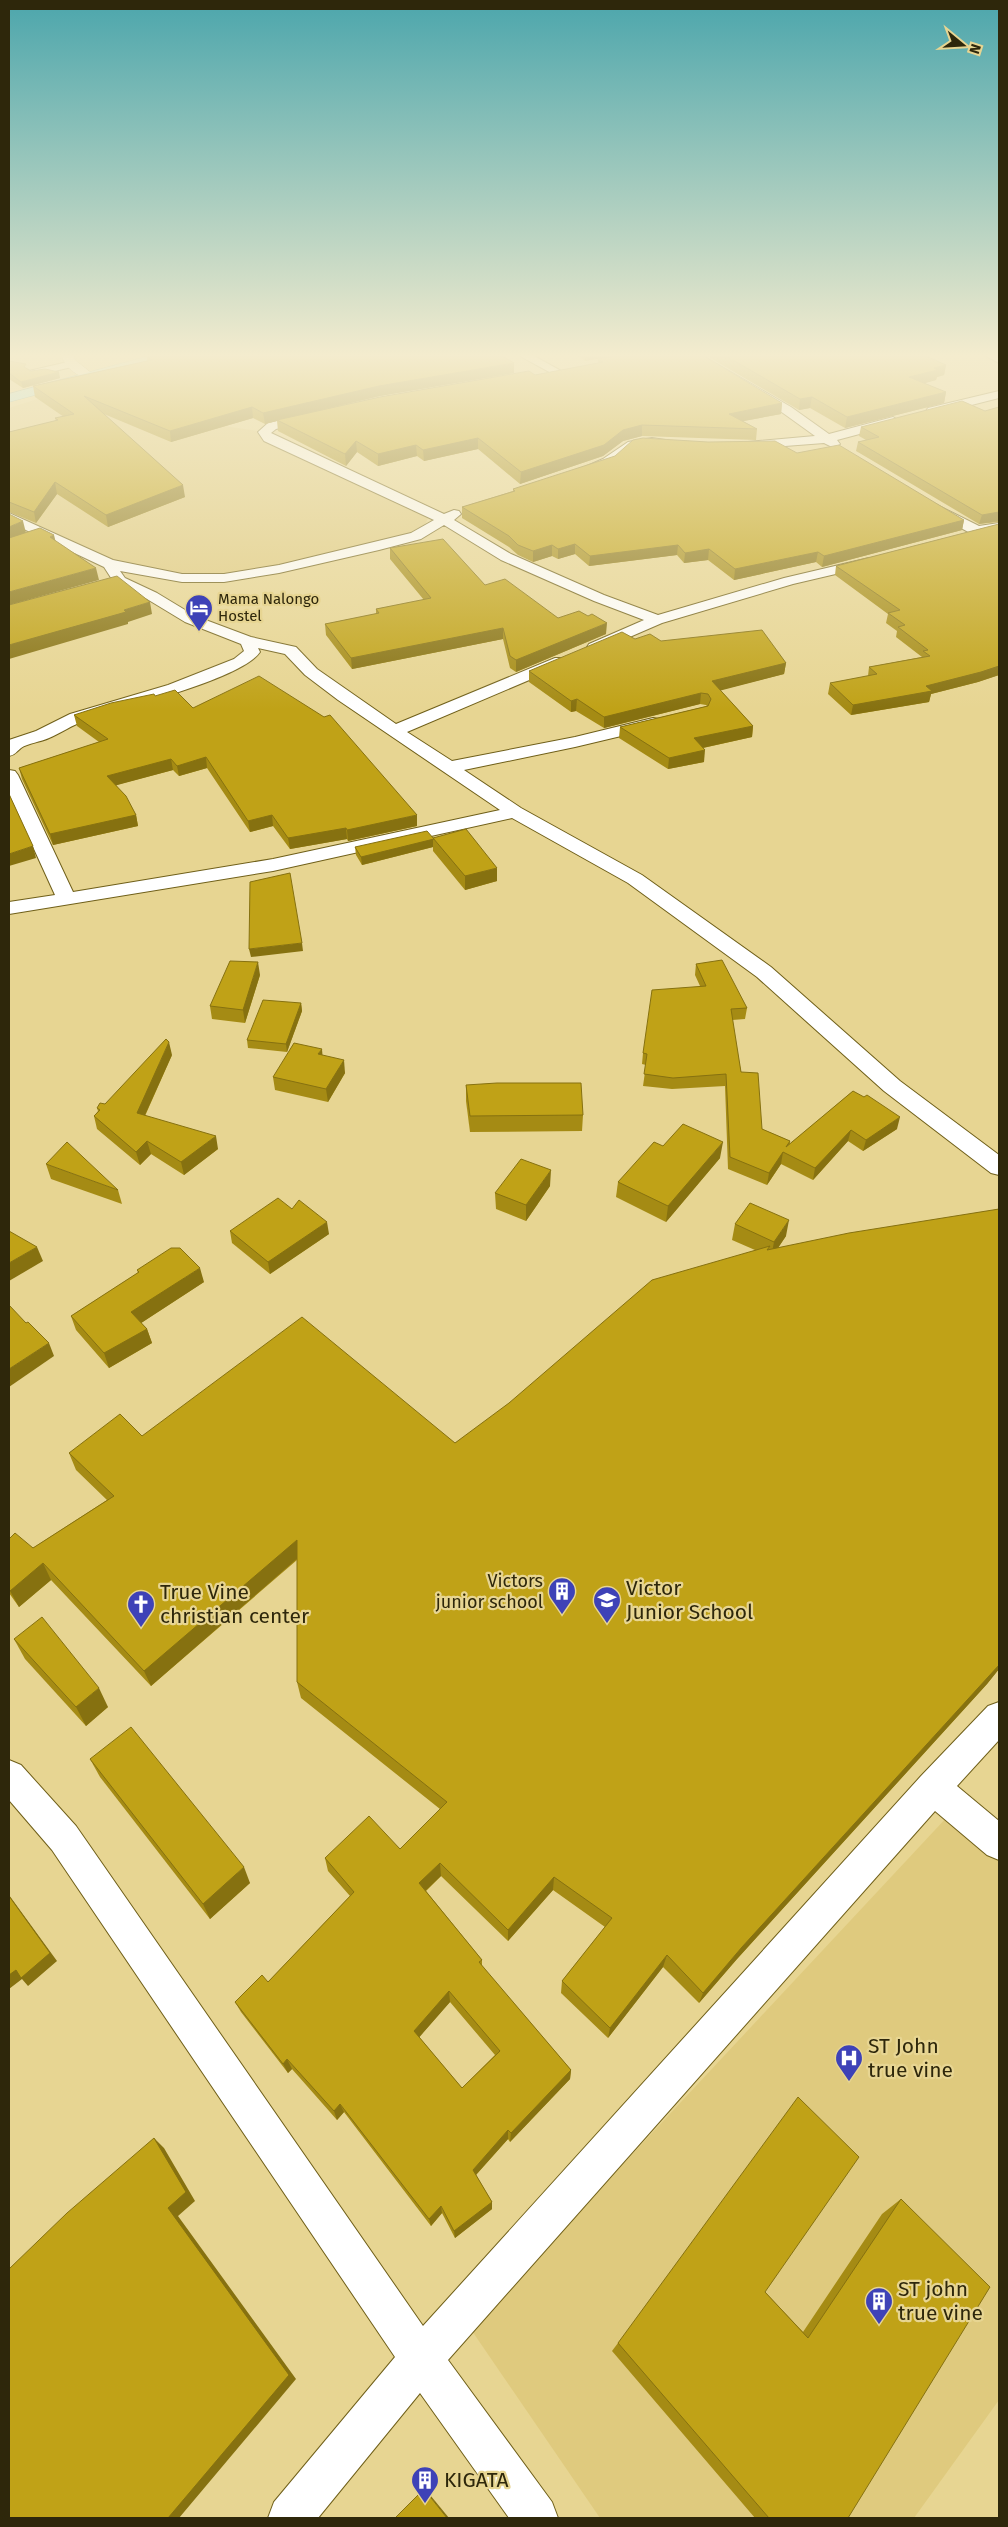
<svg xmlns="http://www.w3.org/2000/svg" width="1008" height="2527" viewBox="0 0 1008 2527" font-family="'Fira Sans',sans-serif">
<rect width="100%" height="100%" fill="#e7d592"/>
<g fill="#dfca7e">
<path d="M97,380L210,424L258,431L276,447L431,513L420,534L244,575L191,578L123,564L9,512V408Z"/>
<path d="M962,1801L999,1836V2400L914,2518H600L470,2328Z"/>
</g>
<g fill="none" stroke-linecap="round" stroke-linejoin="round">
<g stroke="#6f5f19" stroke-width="2">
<g id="minor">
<path d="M520,356H534L563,372L557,375L553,374Z"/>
<path d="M689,356H703L791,407L829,434L893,417L899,421L897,424L837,440L840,444L834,448L824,443L744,449L742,446L744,443L748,442L815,436L783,413Z"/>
<path d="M986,356H999V363Z"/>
<path d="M72,361L78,364L76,366L33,376L27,373L29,371Z"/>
<path d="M999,391V398L932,415L926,411L928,408Z"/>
<path d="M311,412L317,416L315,419L276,429L271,433L444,514L454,510L459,511L461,514L454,520L511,554L604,595L658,615L784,578L869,558L874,559L876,562L874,565L793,584L662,623L595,652L589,650L587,647L589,644L644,620L594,601L501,560L444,525L421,539L379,550L279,573L224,582H182L120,571L125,578L157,593L195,616L251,637L296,647L317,669L396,724L555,658H567L569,661L567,664L407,732L452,761L575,737L653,718L659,719L661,723L659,727L575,747L464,770L521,808L642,875L771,967L900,1081L999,1155V1175L991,1173L884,1091L757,977L628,883L512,818L273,871L9,914V902L55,895L9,794V770L15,771L18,775L73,892L273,859L500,810L338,700L305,675L285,654L258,648L260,652C241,680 120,708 84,721C72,725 61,733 49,738C41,742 28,743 21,748C16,752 15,755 9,756V740L36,731L70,714L168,685L234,659L244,651L241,644L185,622L147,599L115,584L104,567L9,522V513L113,560L182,574H224L279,565L411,533L434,520L264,441L258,432L268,423Z"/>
<path d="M652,438L665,440L667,443C660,450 646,444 637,448C618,455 602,478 579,473L578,470L603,459L628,442Z"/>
<path d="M933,503L979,526L999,523V531L972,534L928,510L926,507Z"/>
<path d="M999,1702V1740L957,1786L999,1821V1860L987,1855L935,1811L448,2360L552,2502L558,2518H509L420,2393L318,2518H268L274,2502L395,2357L52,1850L9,1800V1760L21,1765L76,1826L423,2326L921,1776L988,1706Z"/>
</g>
</g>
<g stroke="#6f5f19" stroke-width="1">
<path id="secondary" d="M62,356H74L75,360L94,375L92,378C81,380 64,367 62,356Z"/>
</g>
<g stroke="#68a0a4" stroke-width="1">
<path id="trunk" d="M149,356H171L169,359L9,402V394Z"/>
</g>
<use href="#minor" fill="#fff" fill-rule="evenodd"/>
<use href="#secondary" fill="#fff" fill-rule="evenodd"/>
<use href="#trunk" fill="#a0e7f8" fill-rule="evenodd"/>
</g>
<g fill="#a58b14" fill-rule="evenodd">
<path d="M147,356L514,373L380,396L331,408L535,375L598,363V359L782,403L781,414L743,421L757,429L756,440L642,436L623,441L603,456L520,484L478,449L424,461L417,456L378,466L357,452L346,466L278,431L277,421L265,424L253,418L171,442L104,414L185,497L108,527L57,494L36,523L9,512V432L56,421L55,418L64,417L35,397L33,386L147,361Z"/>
<path d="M578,356H613L585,361Z"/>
<path d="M707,356H926L946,365L944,375L937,377L936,380L924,383L946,392L944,403L845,428L810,408L799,410Z"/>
<path d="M9,361L31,371L60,378L23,388L9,379Z"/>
<path d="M999,407V522L979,524L868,458L856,451L858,442L866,440L859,436L861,427L985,411Z"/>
<path d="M797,453L964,520L962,530L822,567L816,562L734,580L708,560L684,563L677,555L589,566L575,554L558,559L552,556L533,562L518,555L509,547L462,518V507L513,491V489Z"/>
<path d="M999,524V675L978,682L931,694L929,702L851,715L828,694L830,683L868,676L869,667L922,657L896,637L897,631L886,623L888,614L835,575L836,566Z"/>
<path d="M390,548L485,585L558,618L606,634L516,672L510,668L503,639L352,669L326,635L325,624L376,614V609L424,600L390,559Z"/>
<path d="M635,639L661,641L786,663L784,674L720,690L753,726L752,737L703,748L704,762L668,769L619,738L620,727L707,706L706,705L700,704L604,728L576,711L571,712L529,682V671Z"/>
<path d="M155,696L193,708L417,826L348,841L347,839L290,849L273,826L250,832L207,768L179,776L173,770L116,785L136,815L138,826L53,845L22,779L19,768L99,742L77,726L74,715Z"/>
<path d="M433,838L497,881L465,890L433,851V847L362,865L356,855L355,847Z"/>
<path d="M696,964L747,1008L745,1019L732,1020L741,1072L762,1129L790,1141V1144L853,1091L897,1129L863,1151L848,1141L813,1180L781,1164L767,1185L728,1169L725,1086L672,1089L643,1086L646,1065L642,1064L643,1053L700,986L695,975Z"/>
<path d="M260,975L245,1023L212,1019L210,1006Z"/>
<path d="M301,1003L302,1011L287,1052L248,1048L247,1040Z"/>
<path d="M172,1055L145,1116L218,1149L184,1175L151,1154L140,1165L97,1129L94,1116L98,1111L97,1108L105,1104Z"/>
<path d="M322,1055L345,1073L328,1102L275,1090L273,1077Z"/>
<path d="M466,1085L583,1115L582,1131L470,1132L466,1101Z"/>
<path d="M663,1146L720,1158L666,1222L616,1197L618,1182Z"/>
<path d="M46,1164L118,1190L122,1204L51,1179Z"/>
<path d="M550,1186L526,1221L496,1209L495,1193Z"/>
<path d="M292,1209L329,1234L270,1274L232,1243L230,1231Z"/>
<path d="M999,1209V1669L987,1684L737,1959L699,2003L663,1967L608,2038L561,1993L562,1981L605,1927L553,1890L508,1941L441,1876L426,1891L482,1960V1966L571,2070L570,2079L510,2142L508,2139L476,2175L492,2202V2209L455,2238L442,2213L431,2226L344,2112L337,2120L292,2069L288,2073L241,2012L235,2002L268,1982L350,1896L328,1871L325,1858L400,1849L440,1809L301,1698L297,1682V1560L151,1686L51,1580L19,1607L9,1593V1539L33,1548L107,1500L76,1470L69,1453L142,1436L455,1443L755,1250L732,1240L735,1224L786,1236L778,1248ZM450,2002L495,2055L462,2088L419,2037Z"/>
<path d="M137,1270L204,1282L141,1323L147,1329L152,1343L109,1368L76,1330L71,1316L138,1273Z"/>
<path d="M14,1639L108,1707L86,1726L25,1659Z"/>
<path d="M90,1759L250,1883L210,1919L100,1777Z"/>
<path d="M901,2199L848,2518H755L612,2351L618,2343L765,2292L803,2332L882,2214Z"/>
</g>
<g fill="#867110">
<path d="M585,356H613L585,361Z"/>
<path d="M514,363V373L380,396L278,420H277V421L265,424L263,413L379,386Z"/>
<path d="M946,365L944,375L937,377L936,380L907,388L909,377L934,368Z"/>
<path d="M59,372L60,378L23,388L21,382Z"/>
<path d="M946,392L944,403L845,428L847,417Z"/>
<path d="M812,397L810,408L799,410L800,399Z"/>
<path d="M782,403L781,414L728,424L729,414Z"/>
<path d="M252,407L253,418L171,442L170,431Z"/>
<path d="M642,425V436L623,441L603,456L520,484L521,472L623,430Z"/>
<path d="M478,438V449L424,461L423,450Z"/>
<path d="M356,441L357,452L346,466L345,454Z"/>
<path d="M416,445L417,456L378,466V454Z"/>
<path d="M55,482L57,494L36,523L34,512Z"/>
<path d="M183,485L185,497L108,527L106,515Z"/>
<path d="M999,512V521L979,524L982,515Z"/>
<path d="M964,520L962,530L822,567L824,556Z"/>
<path d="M23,521L26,533L9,539V527Z"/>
<path d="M54,535L57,547L50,537Z"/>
<path d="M575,544V554L558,559V549Z"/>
<path d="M552,545V556L533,562V551Z"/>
<path d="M678,545L677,555L589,566L590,556Z"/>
<path d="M709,549L708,560L684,563L685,553Z"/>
<path d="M818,552L816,562L734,580L735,569Z"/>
<path d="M96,568L99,580L9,605V592Z"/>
<path d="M150,602L152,614L128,622V624L9,659V645Z"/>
<path d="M607,623L606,634L516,672V660Z"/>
<path d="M503,628V639L352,669L351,658Z"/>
<path d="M786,663L784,674L711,693L712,681Z"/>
<path d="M999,666V675L978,682L931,694L929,702L851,715L853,705L926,686Z"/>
<path d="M701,693L700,704L604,728V717Z"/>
<path d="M577,699L576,711L571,712V701Z"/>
<path d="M753,726L752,737L693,750L694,738Z"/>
<path d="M705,750L704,762L668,769L669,758Z"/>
<path d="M206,757L207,768L179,776L177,766Z"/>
<path d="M171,759L173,770L110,787L107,776Z"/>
<path d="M136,815L138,826L53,845L50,834Z"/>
<path d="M272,815L273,826L250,832L248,821Z"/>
<path d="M417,815V826L348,841L347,830Z"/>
<path d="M346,828L347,839L290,849L288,838Z"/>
<path d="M433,839V847L362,865L361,857Z"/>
<path d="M33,846L36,858L9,866V854Z"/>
<path d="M497,868V881L465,890V876Z"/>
<path d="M302,943L303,951L251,957L249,949Z"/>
<path d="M258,962L260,975L245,1023L243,1010Z"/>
<path d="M301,1003L302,1011L287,1052L286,1044Z"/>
<path d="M169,1042L172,1055L140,1126L137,1113Z"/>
<path d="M322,1049L323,1062L318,1054Z"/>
<path d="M344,1060L345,1073L328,1102L326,1089Z"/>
<path d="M900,1117L897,1129L863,1151L866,1140Z"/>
<path d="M851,1130L848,1141L813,1180L815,1168Z"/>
<path d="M216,1136L218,1149L184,1175L181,1162Z"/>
<path d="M147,1141L151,1154L140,1165L136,1152Z"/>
<path d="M723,1142L720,1158L666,1222L668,1206Z"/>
<path d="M783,1152L781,1164L767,1185L769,1173Z"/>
<path d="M551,1170L550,1186L526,1221V1205Z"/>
<path d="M789,1220L786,1236L771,1258L774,1242Z"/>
<path d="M327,1222L329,1234L270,1274L268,1262Z"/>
<path d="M37,1247L43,1261L9,1281V1263Z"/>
<path d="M200,1268L204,1282L135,1327L131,1312Z"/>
<path d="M147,1329L152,1343L109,1368L104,1353Z"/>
<path d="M49,1343L54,1356L9,1387V1369Z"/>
<path d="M297,1540L300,1556L151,1686L144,1671Z"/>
<path d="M43,1563L51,1580L19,1607L10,1591Z"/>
<path d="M999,1665V1669L987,1684L737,1959L699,2003L703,1993L742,1947Z"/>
<path d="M99,1688L108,1707L86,1726L76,1707Z"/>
<path d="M440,1863L441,1876L421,1895L419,1883Z"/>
<path d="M244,1867L250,1883L210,1919L203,1904Z"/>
<path d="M554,1877L553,1890L508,1941V1930Z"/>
<path d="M9,1895L57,1961L28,1986L22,1979L9,1989Z"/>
<path d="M667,1955L663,1967L608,2038L610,2028Z"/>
<path d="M449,1991L450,2002L416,2041L414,2031Z"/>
<path d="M287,2059L292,2069L288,2073L283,2064Z"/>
<path d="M571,2070L570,2079L510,2142L511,2133Z"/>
<path d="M340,2104L344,2112L337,2120L334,2111Z"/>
<path d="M508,2130V2139L474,2177L473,2170Z"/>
<path d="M154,2138L164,2148L195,2201L178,2216L296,2379L179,2518H168V2208Z"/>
<path d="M492,2202V2209L455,2238L454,2231Z"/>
<path d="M441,2206L442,2213L431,2226L429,2219Z"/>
<path d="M424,2489L426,2490L449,2518H447Z"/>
</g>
<g fill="#c0a217" stroke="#867110" fill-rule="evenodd">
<path d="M147,356H502L514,363L379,386L263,413L252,407L170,431L84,396L183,485L106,515L55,482L34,512L9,502V432L58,420L55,418L74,414L33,386L152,360Z"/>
<path d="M616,356H704L782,403L729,414L757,429L642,425L623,430L604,445L521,472L478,438L423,450L416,445L378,454L356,441L345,454L277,420L380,397L529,371L535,375L603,362L598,359Z"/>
<path d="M726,356H926L946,365L934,368L938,370L909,377L946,392L847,417L812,397L800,399Z"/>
<path d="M9,361L26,364L24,367L31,371L45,369L59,372L21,382L9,373Z"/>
<path d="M962,401L985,411L999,407V512L982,515L870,449L858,442L879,437L861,427Z"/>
<path d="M643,438L708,442L775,441L797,453L839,445L964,520L824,556L818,552L735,569L709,549L685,553L678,545L590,556L575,544L558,549L552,545L533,551L518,545L509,536L462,507L515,491L513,489L615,456L633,440Z"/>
<path d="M9,514L23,521L9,527Z"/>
<path d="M999,524V666L981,672L926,686L932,691L853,705L830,683L877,674L869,667L930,656L923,651L928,650L898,627L905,625L888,613L900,610L836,566Z"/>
<path d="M40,528L54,535L50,537L96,568L9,592V538Z"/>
<path d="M443,539L485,585L505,579L558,618L579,611L588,616L592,614L607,623L516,660L510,656L503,628L351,658L325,624L379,613L376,609L431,598L390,548Z"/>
<path d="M117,576L150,602L124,610L126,612L9,645V605Z"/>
<path d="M762,630L786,663L712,681L753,726L694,738L705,750L669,758L620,727L708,706L711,699L708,694L701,693L604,717L577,699L571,701L529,671L622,632L635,639L650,634L661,641Z"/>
<path d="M259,676L324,717L330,715L417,815L347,830L346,828L288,838L272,815L248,821L206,757L177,766L171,759L107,776L126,796L136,815L50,834L19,768L108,739L74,715L111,703L154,694L155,696L175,690L193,708Z"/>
<path d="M9,794L33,846L9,854Z"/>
<path d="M466,829L497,868L465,876L433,838Z"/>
<path d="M427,831L434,839L361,857L355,847Z"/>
<path d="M290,873L302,943L249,949L250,882Z"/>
<path d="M722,960L747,1008L731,1009L741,1072L758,1073L762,1129L790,1141L786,1147L853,1091L864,1097L867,1095L900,1117L866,1140L851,1130L815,1168L783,1152L769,1173L730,1157L726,1074L673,1078L644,1074L647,1054L643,1053L652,990L706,986L696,964Z"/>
<path d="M230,961L258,962L243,1010L210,1006Z"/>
<path d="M263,1000L301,1003L286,1044L247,1040Z"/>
<path d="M166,1039L169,1042L137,1113L216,1136L181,1162L147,1141L136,1152L94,1116L100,1110L97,1108L100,1103L105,1104Z"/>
<path d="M294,1043L322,1049L318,1054L344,1060L326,1089L273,1077Z"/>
<path d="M497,1083H581L583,1115L470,1116L466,1085Z"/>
<path d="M683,1124L723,1142L668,1206L618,1182L654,1142L663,1146Z"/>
<path d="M67,1142L118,1190L46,1164Z"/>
<path d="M521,1159L551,1170L526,1205L495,1193Z"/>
<path d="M278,1198L292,1209L299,1200L327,1222L268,1262L230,1231Z"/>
<path d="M750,1203L789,1220L774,1242L735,1224Z"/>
<path d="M999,1209V1665L742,1947L703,1993L667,1955L610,2028L562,1981L612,1918L554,1877L508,1930L440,1863L419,1883L482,1960L479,1962L571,2070L511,2133L508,2130L473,2170L492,2202L454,2231L441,2206L429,2219L340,2104L334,2111L287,2059L283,2064L235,2002L262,1975L268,1982L354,1892L325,1858L369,1816L400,1849L447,1802L297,1682V1540L144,1671L43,1563L10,1591L9,1589V1539L15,1533L33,1548L114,1496L69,1453L120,1414L142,1436L302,1317L455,1443L509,1403L652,1280L770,1246L767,1250L849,1233ZM449,1991L500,2051L462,2088L414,2031Z"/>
<path d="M9,1231L37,1247L9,1263Z"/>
<path d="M171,1248H180L200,1268L131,1312L147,1329L104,1353L71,1316L139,1272L137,1270Z"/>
<path d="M9,1305L26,1323L28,1322L49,1343L9,1369Z"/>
<path d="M42,1617L99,1688L76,1707L14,1639Z"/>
<path d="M131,1727L244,1867L203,1904L90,1759Z"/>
<path d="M9,1896L50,1953L21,1978L16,1970L9,1975Z"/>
<path d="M798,2097L859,2157L765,2292L808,2338L901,2199L990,2287L848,2518H769L618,2343Z"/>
<path d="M154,2138L186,2192L168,2208L289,2375L168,2518H9V2269L67,2213Z"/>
<path d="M424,2489L447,2518H395Z"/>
</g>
<linearGradient id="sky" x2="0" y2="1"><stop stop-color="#4ca6ac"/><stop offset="0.5" stop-color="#f4ecce"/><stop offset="1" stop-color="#f4ecce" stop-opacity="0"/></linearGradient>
<rect width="1008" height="710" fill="url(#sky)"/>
<defs>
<g id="hotel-pin" transform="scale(1.4375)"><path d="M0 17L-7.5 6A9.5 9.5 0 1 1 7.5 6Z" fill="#3e42b7" stroke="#e7d592"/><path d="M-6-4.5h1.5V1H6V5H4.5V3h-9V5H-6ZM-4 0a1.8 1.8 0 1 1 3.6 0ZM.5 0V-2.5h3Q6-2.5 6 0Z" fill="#fff"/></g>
<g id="building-pin" transform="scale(1.4375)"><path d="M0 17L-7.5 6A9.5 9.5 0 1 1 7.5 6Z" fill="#3e42b7" stroke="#e7d592"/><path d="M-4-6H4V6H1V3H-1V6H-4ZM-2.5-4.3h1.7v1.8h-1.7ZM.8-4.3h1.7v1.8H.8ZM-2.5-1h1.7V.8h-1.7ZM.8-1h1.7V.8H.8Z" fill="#fff"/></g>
<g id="school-pin" transform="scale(1.4375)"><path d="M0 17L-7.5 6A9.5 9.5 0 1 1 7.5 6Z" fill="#3e42b7" stroke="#e7d592"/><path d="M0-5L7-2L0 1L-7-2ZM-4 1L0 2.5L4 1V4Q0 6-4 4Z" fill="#fff"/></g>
<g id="church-pin" transform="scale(1.4375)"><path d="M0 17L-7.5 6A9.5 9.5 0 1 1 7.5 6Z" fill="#3e42b7" stroke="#e7d592"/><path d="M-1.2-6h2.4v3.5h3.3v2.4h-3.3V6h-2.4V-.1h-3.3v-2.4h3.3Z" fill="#fff"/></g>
<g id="hospital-pin" transform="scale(1.4375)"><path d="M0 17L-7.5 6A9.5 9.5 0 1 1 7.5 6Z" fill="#3e42b7" stroke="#e7d592"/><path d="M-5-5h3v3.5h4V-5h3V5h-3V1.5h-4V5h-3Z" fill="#fff"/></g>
</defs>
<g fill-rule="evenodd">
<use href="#hotel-pin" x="199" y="608"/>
<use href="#building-pin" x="562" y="1591"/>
<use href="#school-pin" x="607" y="1600"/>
<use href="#church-pin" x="141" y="1604"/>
<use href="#hospital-pin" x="849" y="2058"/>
<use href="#building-pin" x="879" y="2301"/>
<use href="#building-pin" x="425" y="2480"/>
</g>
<g text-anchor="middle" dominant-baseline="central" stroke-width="4.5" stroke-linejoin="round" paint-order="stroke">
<g font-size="15" fill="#2e270b" stroke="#e7d592" text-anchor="start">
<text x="218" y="599">Mama Nalongo<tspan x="218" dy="17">Hostel</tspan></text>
</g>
<g font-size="18" fill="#2e270b" stroke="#e7d592" text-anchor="end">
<text x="543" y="1581">Victors<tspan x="543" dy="21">junior school</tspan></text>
</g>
<g font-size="21" fill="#2e270b" stroke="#e7d592" text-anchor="start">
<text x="626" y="1588">Victor<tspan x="626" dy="24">Junior School</tspan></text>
<text x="160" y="1592">True Vine<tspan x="160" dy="24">christian center</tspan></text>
<text x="868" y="2046">ST John<tspan x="868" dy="24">true vine</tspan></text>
<text x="898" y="2289">ST john<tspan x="898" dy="24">true vine</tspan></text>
<text x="444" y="2480">KIGATA</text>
</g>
</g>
<rect width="1008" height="2527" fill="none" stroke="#2e270b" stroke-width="20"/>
<g transform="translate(963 45) rotate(108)" stroke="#e7d592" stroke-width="4" paint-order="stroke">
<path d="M0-4L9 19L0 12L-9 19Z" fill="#2e270b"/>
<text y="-8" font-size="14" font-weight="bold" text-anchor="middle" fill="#2e270b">N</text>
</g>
</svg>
